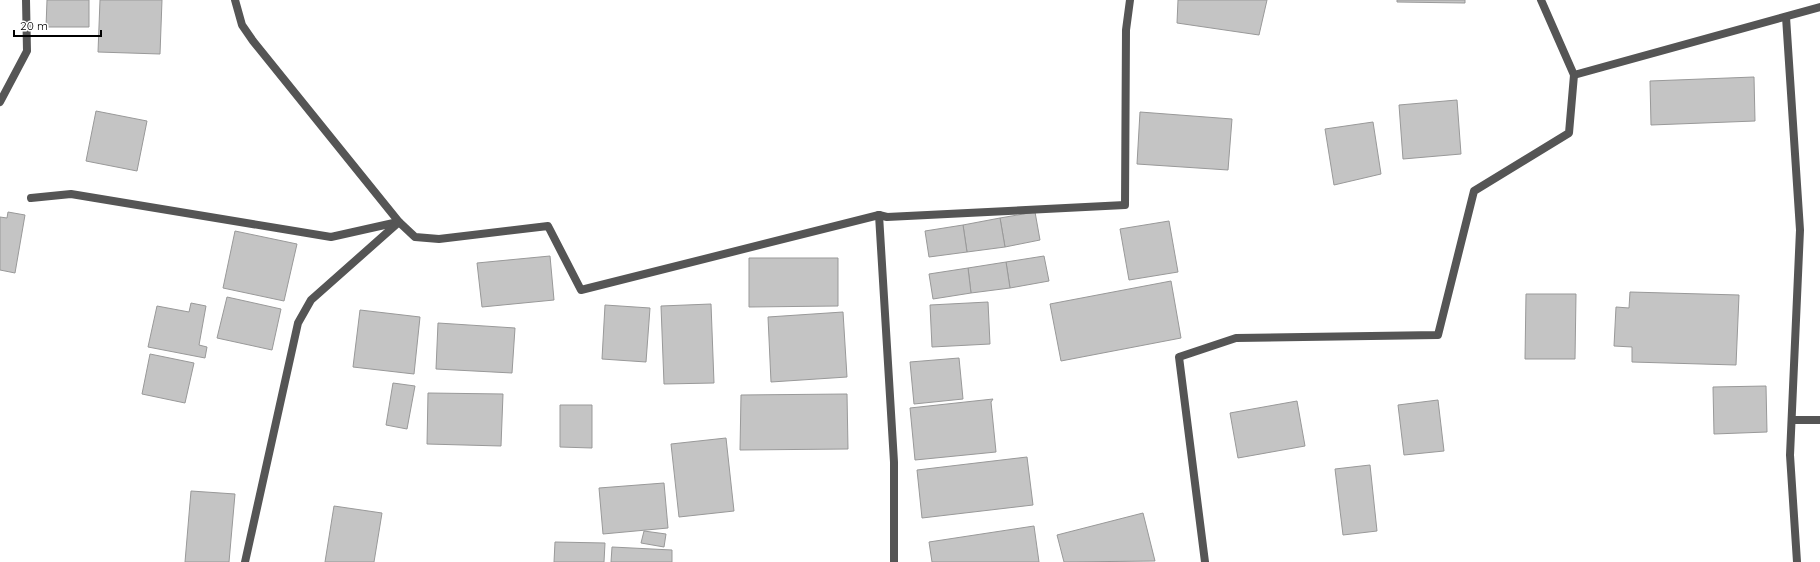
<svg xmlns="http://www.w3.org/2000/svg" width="1820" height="562" viewBox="0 0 1820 562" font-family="Quicksand,sans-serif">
<rect width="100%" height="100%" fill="#fff"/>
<g fill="#c4c4c4" stroke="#999">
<path d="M47,0H89V27H46Z"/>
<path d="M100,0H162L160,54L98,52Z"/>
<path d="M1178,0H1267L1259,35L1177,23Z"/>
<path d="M1397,0H1465V3L1397,2Z"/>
<path d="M1754,77L1755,121L1651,125L1650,81Z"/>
<path d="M1457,100L1461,154L1403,159L1399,105Z"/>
<path d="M96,111L147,121L137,171L86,161Z"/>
<path d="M1140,112L1232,119L1228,170L1137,164Z"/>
<path d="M1373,122L1381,174L1334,185L1325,129Z"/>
<path d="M8,212L25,215L15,273L0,270V217L7,218Z"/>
<path d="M1035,212L1040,240L1005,247L1000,218Z"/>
<path d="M1000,218L1005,247L967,252L963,225Z"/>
<path d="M1169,221L1178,272L1129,280L1120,229Z"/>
<path d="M963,225L967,252L929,257L925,231Z"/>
<path d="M235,231L297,244L284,301L223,288Z"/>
<path d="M550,256L554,300L482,307L477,263Z"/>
<path d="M1044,256L1049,281L1010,288L1006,262Z"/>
<path d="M749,258H838V306L749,307Z"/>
<path d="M1006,262L1010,288L971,293L968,268Z"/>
<path d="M968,268L971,293L933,299L929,274Z"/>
<path d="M1171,281L1181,338L1061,361L1050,304Z"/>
<path d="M1630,292L1739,295L1736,365L1632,362V347L1614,346L1616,307L1629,308Z"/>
<path d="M1526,294H1576L1575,359H1525Z"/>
<path d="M227,297L281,309L272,350L217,338Z"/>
<path d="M988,302L990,344L932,347L930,305Z"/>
<path d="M191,303L206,306L199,345L207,347L205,358L148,347L157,306L189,312Z"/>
<path d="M711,304L714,383L664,384L661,306Z"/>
<path d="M605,305L650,308L646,362L602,359Z"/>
<path d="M360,310L420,317L414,374L353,367Z"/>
<path d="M843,312L847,377L771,382L768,317Z"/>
<path d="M438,323L515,328L512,373L436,369Z"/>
<path d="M150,354L194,363L185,403L142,394Z"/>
<path d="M959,358L963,399L914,404L910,362Z"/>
<path d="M393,383L415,386L407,429L386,425Z"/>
<path d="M1766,386L1767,432L1714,434L1713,387Z"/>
<path d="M428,393L503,394L501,446L427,444Z"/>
<path d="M847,394L848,449L740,450L741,395Z"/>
<path d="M993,399L991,402L996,452L915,460L910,408Z"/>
<path d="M1438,400L1444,451L1404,455L1398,405Z"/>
<path d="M1297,401L1305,446L1238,458L1230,413Z"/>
<path d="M560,405H592V448L560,447Z"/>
<path d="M726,438L734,511L679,517L671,444Z"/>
<path d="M1027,457L1033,505L922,518L917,470Z"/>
<path d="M1370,465L1377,531L1343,535L1335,469Z"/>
<path d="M664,483L668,528L603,534L599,488Z"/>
<path d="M191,491L235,494L229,562H185Z"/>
<path d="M334,506L382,513L374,562H325Z"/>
<path d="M1143,513L1155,561L1064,562L1057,535Z"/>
<path d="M1034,526L1039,562H932L929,542Z"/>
<path d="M644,531L666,534L664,547L641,543Z"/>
<path d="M555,542L605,543L604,562H554Z"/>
<path d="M612,547L672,550V562H611Z"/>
</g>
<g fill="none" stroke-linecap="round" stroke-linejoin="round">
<g stroke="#555" stroke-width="8">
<path d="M235,0L242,25L253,41L399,222L415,237L439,239L548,226L581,290L879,215L887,217L1125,205L1126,30L1130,0"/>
<path d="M1541,0L1574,75L1820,7"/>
<path d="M1786,17L1800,230L1790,455L1797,562"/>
<path d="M0,102L27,51L26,0"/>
<path d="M31,198L71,194L331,237L398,222"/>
<path d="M879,215L894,462V562"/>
<path d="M1792,420H1820"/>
<path d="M245,562L298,323L311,300L399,222"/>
<path d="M1205,562L1179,357L1236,338L1438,335L1474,191L1569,133L1574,75"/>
</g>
</g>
<path d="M14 30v6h87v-6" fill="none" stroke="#000000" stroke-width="2"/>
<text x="20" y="30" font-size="12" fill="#000000" stroke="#ffffff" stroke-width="3" paint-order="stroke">20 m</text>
</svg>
